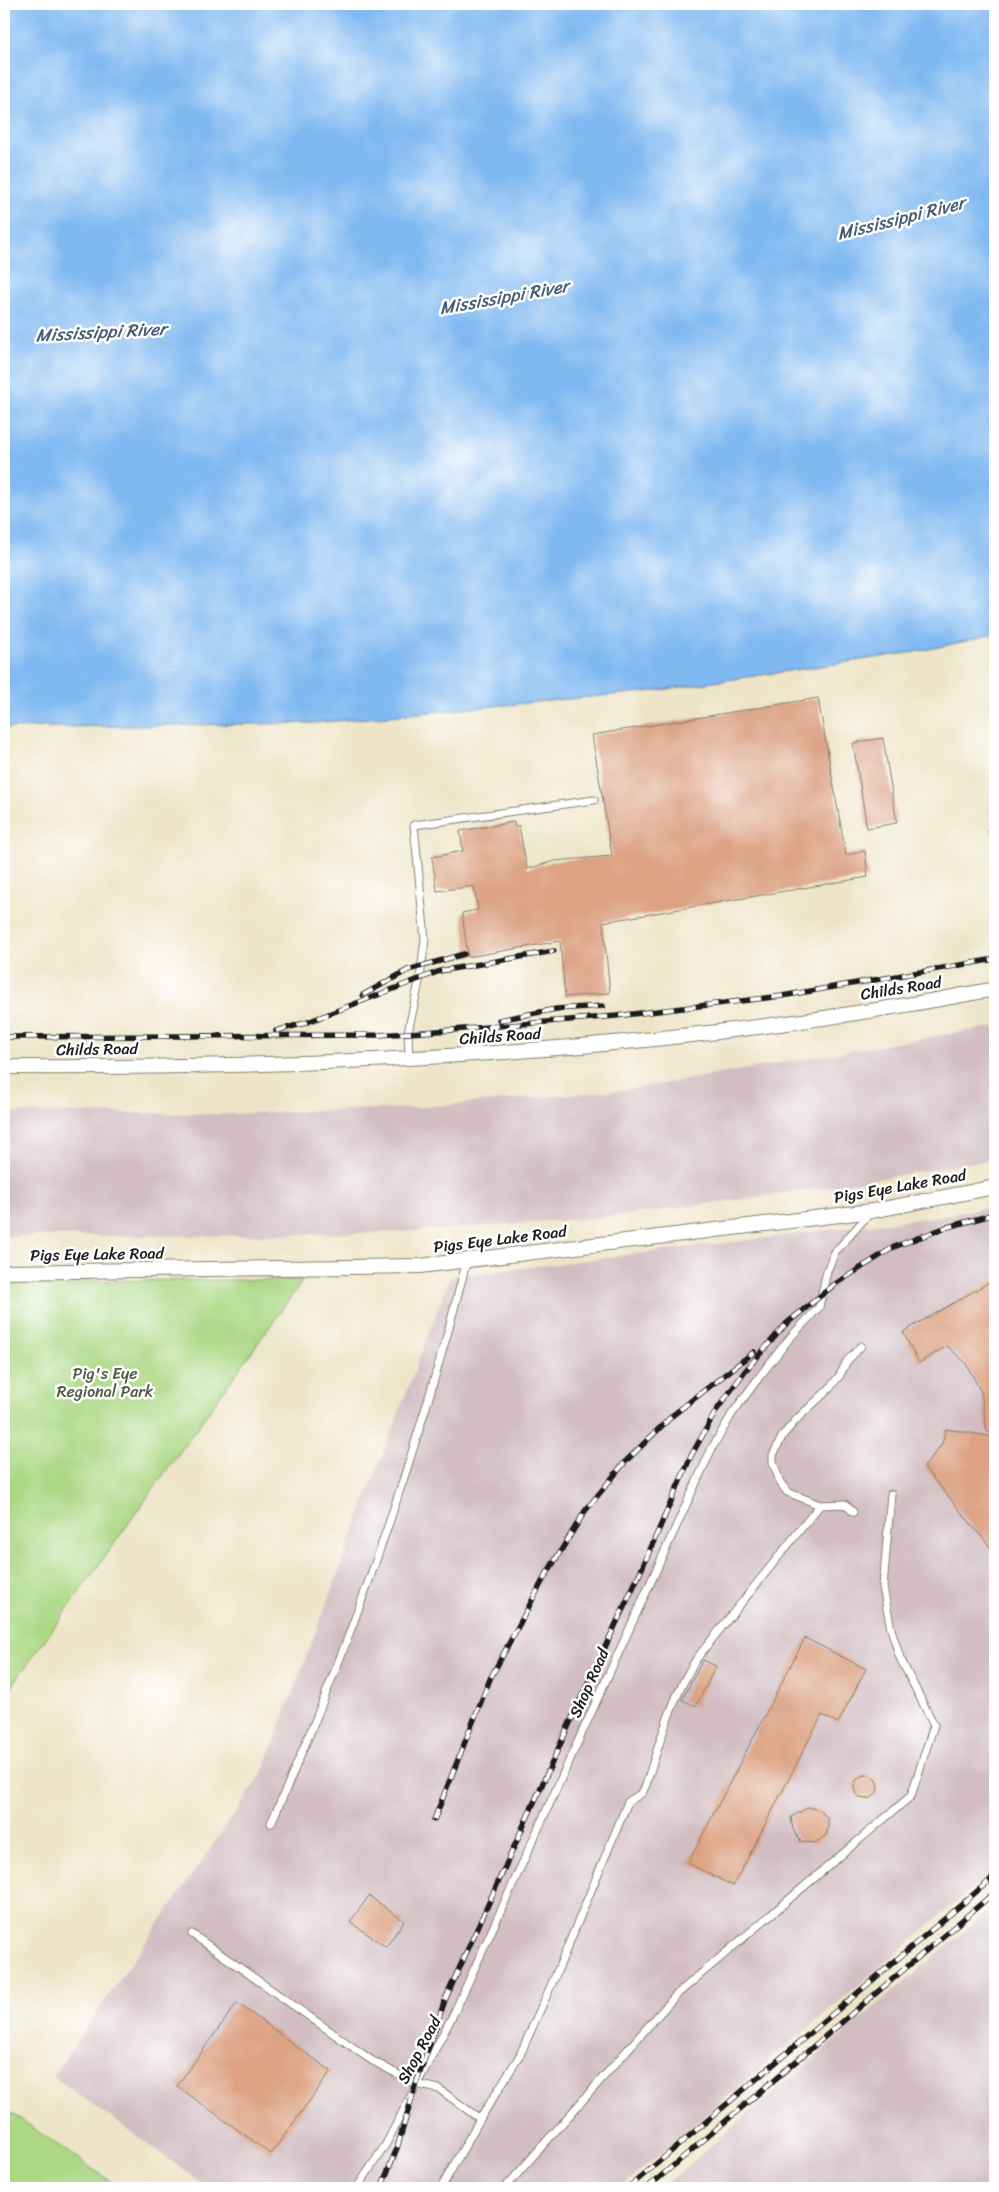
<svg xmlns="http://www.w3.org/2000/svg" width="999" height="2192" viewBox="0 0 999 2192" font-family="Sriracha,sans-serif">
<rect width="100%" height="100%" fill="#fff"/>
<filter id="ink" filterUnits="userSpaceOnUse"><feTurbulence type="fractalNoise" baseFrequency=".02" numOctaves="2"/><feDisplacementMap in="SourceGraphic" scale="10" xChannelSelector="R" yChannelSelector="G"/><feConvolveMatrix kernelMatrix="1 2 1 2 8 2 1 2 1" color-interpolation-filters="sRGB"/></filter>
<filter id="wash" filterUnits="userSpaceOnUse"><feTurbulence type="fractalNoise" baseFrequency=".0096" numOctaves="4" result="noise"/><feDisplacementMap in="SourceGraphic" scale="20" xChannelSelector="R" yChannelSelector="G"/><feGaussianBlur stdDeviation="1.12" result="paint"/><feColorMatrix in="noise" values="0 0 0 0 0 0 0 0 0 0 0 0 0 0 0 0 0 1.4 0 .05"/><feComposite in="paint" operator="in"/></filter>
<g filter="url(#wash)">
<rect width="100%" height="100%" fill="#eee5c8"/>
<g fill="#d2bec2">
<path d="M995,1026V1159L836,1186L619,1216L404,1232L211,1236H4V1112L220,1114L410,1108L626,1090Z"/>
<path d="M995,1206V1869L620,2188H209L53,2076L262,1774L450,1277L942,1216Z"/>
<path d="M995,1905V2188H661Z"/>
</g>
<g fill="#acd884" stroke="#647a50">
<path d="M303,1280L4,1697V1281Z"/>
<path d="M4,2108L120,2188H4Z"/>
</g>
<path fill="#80b9f1" stroke="#4e6a86" d="M4,4H995V635L915,652L654,691L314,723L4,728Z"/>
<g id="blocks">
<g fill="#dca283">
<path d="M818,698L846,855L865,851L868,877L603,922L610,993L565,997L560,941L468,957L462,913L478,910L474,886L437,891L432,857L463,851L460,831L514,822V826H519L527,869L554,861L612,856L592,735Z"/>
<path d="M883,738L897,823L867,828L853,743Z"/>
<path d="M995,1279V1432H987L981,1392L965,1362L947,1346L919,1363L903,1332Z"/>
<path d="M946,1429L995,1437V1553L924,1467L942,1444Z"/>
<path d="M805,1638L866,1669L838,1723L822,1715L733,1886L688,1863Z"/>
<path d="M703,1660L716,1666L696,1706L682,1700Z"/>
<circle cx="866" cy="1787" r="12"/>
<path d="M809,1807L821,1811L828,1819V1829L826,1835L815,1843L801,1842L793,1830L791,1817Z"/>
<path d="M369,1896L404,1921L386,1947L350,1922Z"/>
<path d="M237,2003L331,2071L271,2154L177,2086Z"/>
</g>
</g>
</g>
<g filter="url(#ink)">
<use href="#blocks" fill-opacity="0" stroke="#858072" stroke-width="1"/>
<g fill="none" stroke-linecap="round" stroke-linejoin="round">
<g stroke="#858072" stroke-width="9">
<g id="lane">
<path d="M992,832L995,831"/>
<path d="M409,1058L408,1032L420,978L425,939L414,825L594,800"/>
<path d="M853,1512L845,1504L820,1505L787,1492L780,1482L773,1462V1455L783,1435L797,1419L829,1389L840,1375L847,1361L861,1346"/>
<path d="M271,1823C352,1644 418,1451 467,1260"/>
<path d="M192,1934L371,2060L416,2084L439,2089L480,2119"/>
<path d="M357,2188L386,2144L455,2011L712,1448L732,1414L760,1376L789,1339L819,1307L827,1271L835,1252L870,1213"/>
<path d="M441,2188L480,2119L520,2055L557,1972L628,1802L642,1793L646,1785C660,1741 672,1697 697,1658L820,1505"/>
<path d="M505,2188L676,1995L911,1796L934,1725L900,1658L891,1629L883,1587L891,1494"/>
</g>
</g>
<g stroke="#858072" stroke-width="16">
<g id="street">
<path d="M4,1067C336,1069 669,1052 995,989"/>
<path d="M4,1272L420,1266L872,1211L995,1187"/>
</g>
</g>
<use href="#lane" stroke="#fff" stroke-width="7"/>
<use href="#street" stroke="#fff" stroke-width="14"/>
<g stroke="#1c1c1c" stroke-width="5.5">
<g id="rail">
<path d="M363,995L408,970L464,954"/>
<path d="M499,1020L556,1009L603,1006"/>
<path d="M276,1031L305,1023L440,971L554,951"/>
<path d="M4,1037L379,1035L452,1030L616,1016L782,996L995,959"/>
<path d="M434,1820L490,1679L543,1580L585,1511L625,1462L673,1415L754,1352"/>
<path d="M381,2188L397,2148L416,2084L445,2000L582,1696L639,1575L691,1456L716,1411L745,1371L786,1324L835,1284L894,1247L944,1228L995,1214"/>
<path d="M628,2188L995,1876"/>
<path d="M647,2188L995,1892"/>
</g>
</g>
<use href="#rail" stroke="#fff" stroke-width="4" stroke-dasharray="11" stroke-linecap="butt"/>
</g>
</g>
<g text-anchor="middle" dominant-baseline="central" stroke-width="5" stroke-linejoin="round" paint-order="stroke">
<g font-size="16" fill="#1c1c1c" stroke="#fff">
<text transform="translate(901 988) rotate(-9)">Childs Road</text>
<text transform="translate(500 1036) rotate(-4)">Childs Road</text>
<text transform="translate(97 1049) rotate(-1)">Childs Road</text>
<text transform="translate(900 1186) rotate(-10)">Pigs Eye Lake Road</text>
<text transform="translate(500 1239) rotate(-7)">Pigs Eye Lake Road</text>
<text transform="translate(97 1254) rotate(-1)">Pigs Eye Lake Road</text>
<text transform="translate(589 1683) rotate(-66)">Shop Road</text>
<text transform="translate(419 2050) rotate(-62)">Shop Road</text>
</g>
<g font-size="16" fill="#4e5e40" stroke="#fff">
<text x="105" y="1373">Pig's Eye<tspan x="105" dy="18">Regional Park</tspan></text>
</g>
<g font-size="18" font-style="italic" fill="#445b71" stroke="#fff">
<text transform="translate(901 218) rotate(-14)">Mississippi River</text>
<text transform="translate(504 297) rotate(-10)">Mississippi River</text>
<text transform="translate(101 332) rotate(-3)">Mississippi River</text>
</g>
</g>
<rect width="999" height="2192" fill="none" stroke="#fff" stroke-width="20"/>
</svg>
